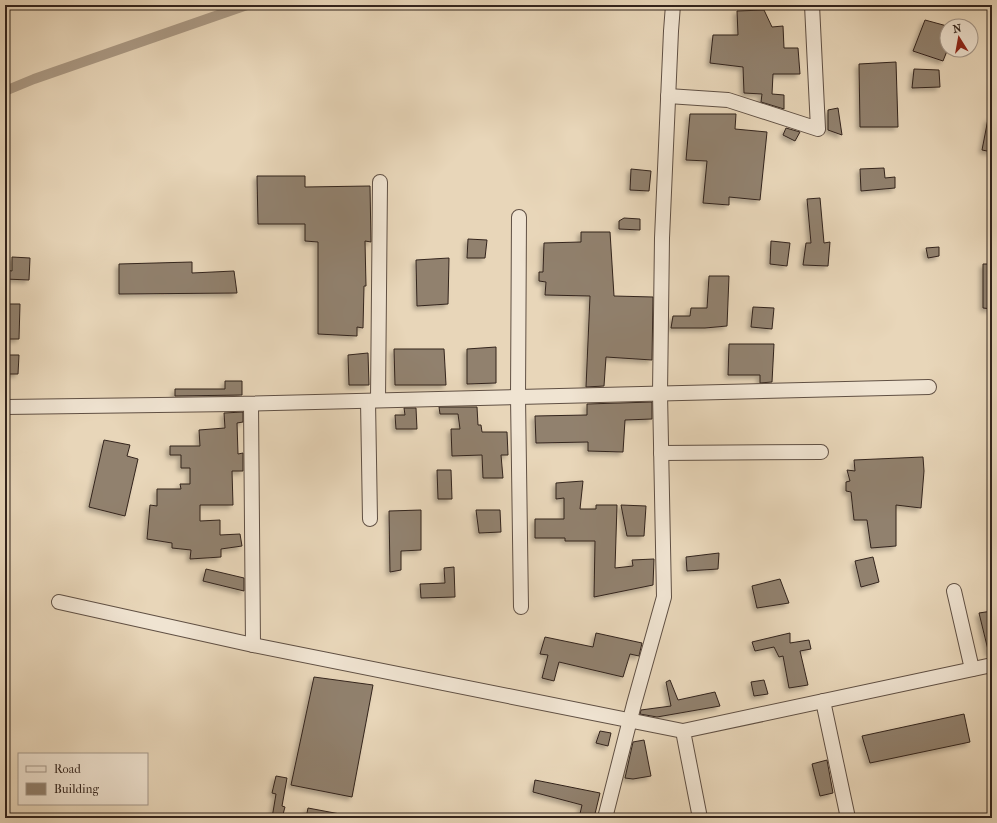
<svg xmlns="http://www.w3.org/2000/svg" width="997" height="823" viewBox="0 0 997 823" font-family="'IM FELL French Canon',serif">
<defs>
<filter id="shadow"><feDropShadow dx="-3" dy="3" stdDeviation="2" flood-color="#0004"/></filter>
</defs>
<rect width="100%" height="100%" fill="#e8d6b9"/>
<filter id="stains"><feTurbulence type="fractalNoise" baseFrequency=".005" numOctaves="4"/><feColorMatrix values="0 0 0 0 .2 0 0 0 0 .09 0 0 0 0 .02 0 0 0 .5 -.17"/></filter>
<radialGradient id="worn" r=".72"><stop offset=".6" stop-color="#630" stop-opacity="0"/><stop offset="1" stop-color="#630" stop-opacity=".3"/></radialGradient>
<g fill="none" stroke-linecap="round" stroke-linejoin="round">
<path stroke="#aa9984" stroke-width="10" d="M5,91L34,79L247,5"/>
</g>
<g fill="#91816e" stroke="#33241d" filter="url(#shadow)">
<path d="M764,10L772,27L783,26L784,48H798L800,74H773L772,94L784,95V109L761,102L762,94L744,93L743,67L710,63L713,35H738L737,11Z"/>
<path d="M925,20L947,26V51L943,61L913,51Z"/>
<path d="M896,62L898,127H860L859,64Z"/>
<path d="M914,69L939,70L940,87L912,88Z"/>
<path d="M838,108L842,135L828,130V110Z"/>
<path d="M690,114H736L735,129L767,132L760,200L729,197V205L703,203L707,161L686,160Z"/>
<path d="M988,119H992V152L982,150Z"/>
<path d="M786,128L800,132L795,141L783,135Z"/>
<path d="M884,168L885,178L895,177V188L861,191L860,169Z"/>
<path d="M631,169L651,171L649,191L630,190Z"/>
<path d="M257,176H305V187L370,186L371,242L365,241L366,286H364L363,328L357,327V336L318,334V242L305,241V224H258Z"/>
<path d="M820,198L824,243L830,242L828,266L803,265L806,243H811L807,199Z"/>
<path d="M624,218L640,219V230L619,229V221Z"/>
<path d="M581,232H610L614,296L653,297L652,360L606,357L604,386L586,387L590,296L545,295L546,282L539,281V272H543L544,243L581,242Z"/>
<path d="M468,239L487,240L485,258H467Z"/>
<path d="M771,241L790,243L787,266L770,264Z"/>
<path d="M939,247V256L928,258L926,248Z"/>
<path d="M12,257L30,258L29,280L5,279V270L12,271Z"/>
<path d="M449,258L448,304L417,306L416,260Z"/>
<path d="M192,262V273L234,271L237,293L119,294V264Z"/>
<path d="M983,264H992V309L983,308Z"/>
<path d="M709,276H729L727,326L705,328H671L673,316H690L691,308H707Z"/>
<path d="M5,304H20L19,339H5Z"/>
<path d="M753,307L774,308L772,329L751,327Z"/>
<path d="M729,344H774L772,382L760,383V375H728Z"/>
<path d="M496,347V383L467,384V349Z"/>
<path d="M394,349H444L446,385H395Z"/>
<path d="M368,353L369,385H349L348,355Z"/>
<path d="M5,355H19L18,374H5Z"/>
<path d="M225,381H242V395L175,396V389H225Z"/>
<path d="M652,402V419L625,420L623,452L588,451V442L536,443L535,416L587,415V404Z"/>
<path d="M439,407H477L478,425H481L482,432H507L508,455H501L503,478H483L482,455L452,456L451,429H460L458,414H440Z"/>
<path d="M404,408H416L417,429H396L395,415H405Z"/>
<path d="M243,412V422L237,423L238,454L243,453V471H232L233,505H200V521L220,520V535L240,534L242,546L221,549V557L190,559L191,550L172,548V543L147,539L150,505L157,506V489H181L180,484H190V468H181V455H170V446H200L199,430L225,428L224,413Z"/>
<path d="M104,440L130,445L127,456L138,459L125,516L89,507Z"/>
<path d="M923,457L924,471L921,508L896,505V546L871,548L867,520H854L851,492L846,491V482L850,481L847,470L855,471L854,460Z"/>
<path d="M437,470H451L452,499H438Z"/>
<path d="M583,481L580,509H596V505H617L615,568L633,566L632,560L654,559L653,585L594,597L595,541H565V538H535V519H564V498L556,499V483Z"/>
<path d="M621,505L646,506L644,536H627Z"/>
<path d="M421,510V550L401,551V570L390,572L389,511Z"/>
<path d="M476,510H500L501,532L479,533Z"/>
<path d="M719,553L718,569L687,571L686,557Z"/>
<path d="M873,557L879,582L861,587L855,561Z"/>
<path d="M454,567L455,597L421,598L420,584L445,583L444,568Z"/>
<path d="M206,569L244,578V591L203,581Z"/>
<path d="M780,579L789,603L757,608L752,586Z"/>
<path d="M992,611V653L989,654L979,613Z"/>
<path d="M596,633L642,643L639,656L630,654L623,677L559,662L554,681L542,678L548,655L540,654L545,637L593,647Z"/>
<path d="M790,633V643L809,640L811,649L800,651L808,685L789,688L783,656L779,657L774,647L755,651L752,642Z"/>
<path d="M314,677L373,685L352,797L291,785Z"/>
<path d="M670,680L678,700L715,692L720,706L657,717L640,714L641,710L671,706L666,682Z"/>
<path d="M764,680L768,694L754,696L751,682Z"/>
<path d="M964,714L970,742L870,763L862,736Z"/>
<path d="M600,731L611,733L608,746L596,743Z"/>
<path d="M644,740L651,776L633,779L625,778L633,742Z"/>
<path d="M827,760L833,793L820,796L812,764Z"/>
<path d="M276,776L287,778L282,806L285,807L282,818H272L276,794L272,793Z"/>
<path d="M535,780L600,793L594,818H579L582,805L533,792Z"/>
<path d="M308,808L340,814L339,818H306Z"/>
</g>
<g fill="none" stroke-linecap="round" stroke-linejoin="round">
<g stroke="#605044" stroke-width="16">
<g id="minor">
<path d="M668,96L728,100L818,129L812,5"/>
<path d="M519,217L518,397L521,607"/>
<path d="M378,400L380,182"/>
<path d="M368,401L370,519"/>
<path d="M251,404L253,645"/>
<path d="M5,407L234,404L929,387"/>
<path d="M661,453L821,452"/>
<path d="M954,591L972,669"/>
<path d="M59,602L253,645L683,731"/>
<path d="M823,701L848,818"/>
<path d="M605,818L634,704L664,597L660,393L662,238L671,31L673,5"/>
<path d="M700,818L683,731L992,665"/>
</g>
</g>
<use href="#minor" stroke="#f0e4d2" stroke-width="14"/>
</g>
<rect width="997" height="823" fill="none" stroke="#e8d6b9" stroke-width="20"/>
<rect x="6" y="6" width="985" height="811" fill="none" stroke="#33241d" stroke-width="2"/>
<rect x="10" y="10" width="977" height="803" fill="none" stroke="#33241d"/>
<rect x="18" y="753" width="130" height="52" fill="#f0e4d2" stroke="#a4978a"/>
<rect x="26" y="766" width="20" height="6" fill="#f0e4d2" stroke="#a4978a"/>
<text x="54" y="773" font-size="12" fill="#33241d">Road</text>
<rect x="26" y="783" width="20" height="12" fill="#91816e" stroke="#a4978a"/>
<text x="54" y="793" font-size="12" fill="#33241d">Building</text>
<g transform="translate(959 38) rotate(349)"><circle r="19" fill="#f0e4d2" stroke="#a4978a"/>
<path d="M0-3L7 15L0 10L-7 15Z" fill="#8f2418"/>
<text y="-6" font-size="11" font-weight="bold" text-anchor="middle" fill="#33241d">N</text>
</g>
<rect width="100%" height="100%" filter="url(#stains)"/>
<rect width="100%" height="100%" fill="url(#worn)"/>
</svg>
